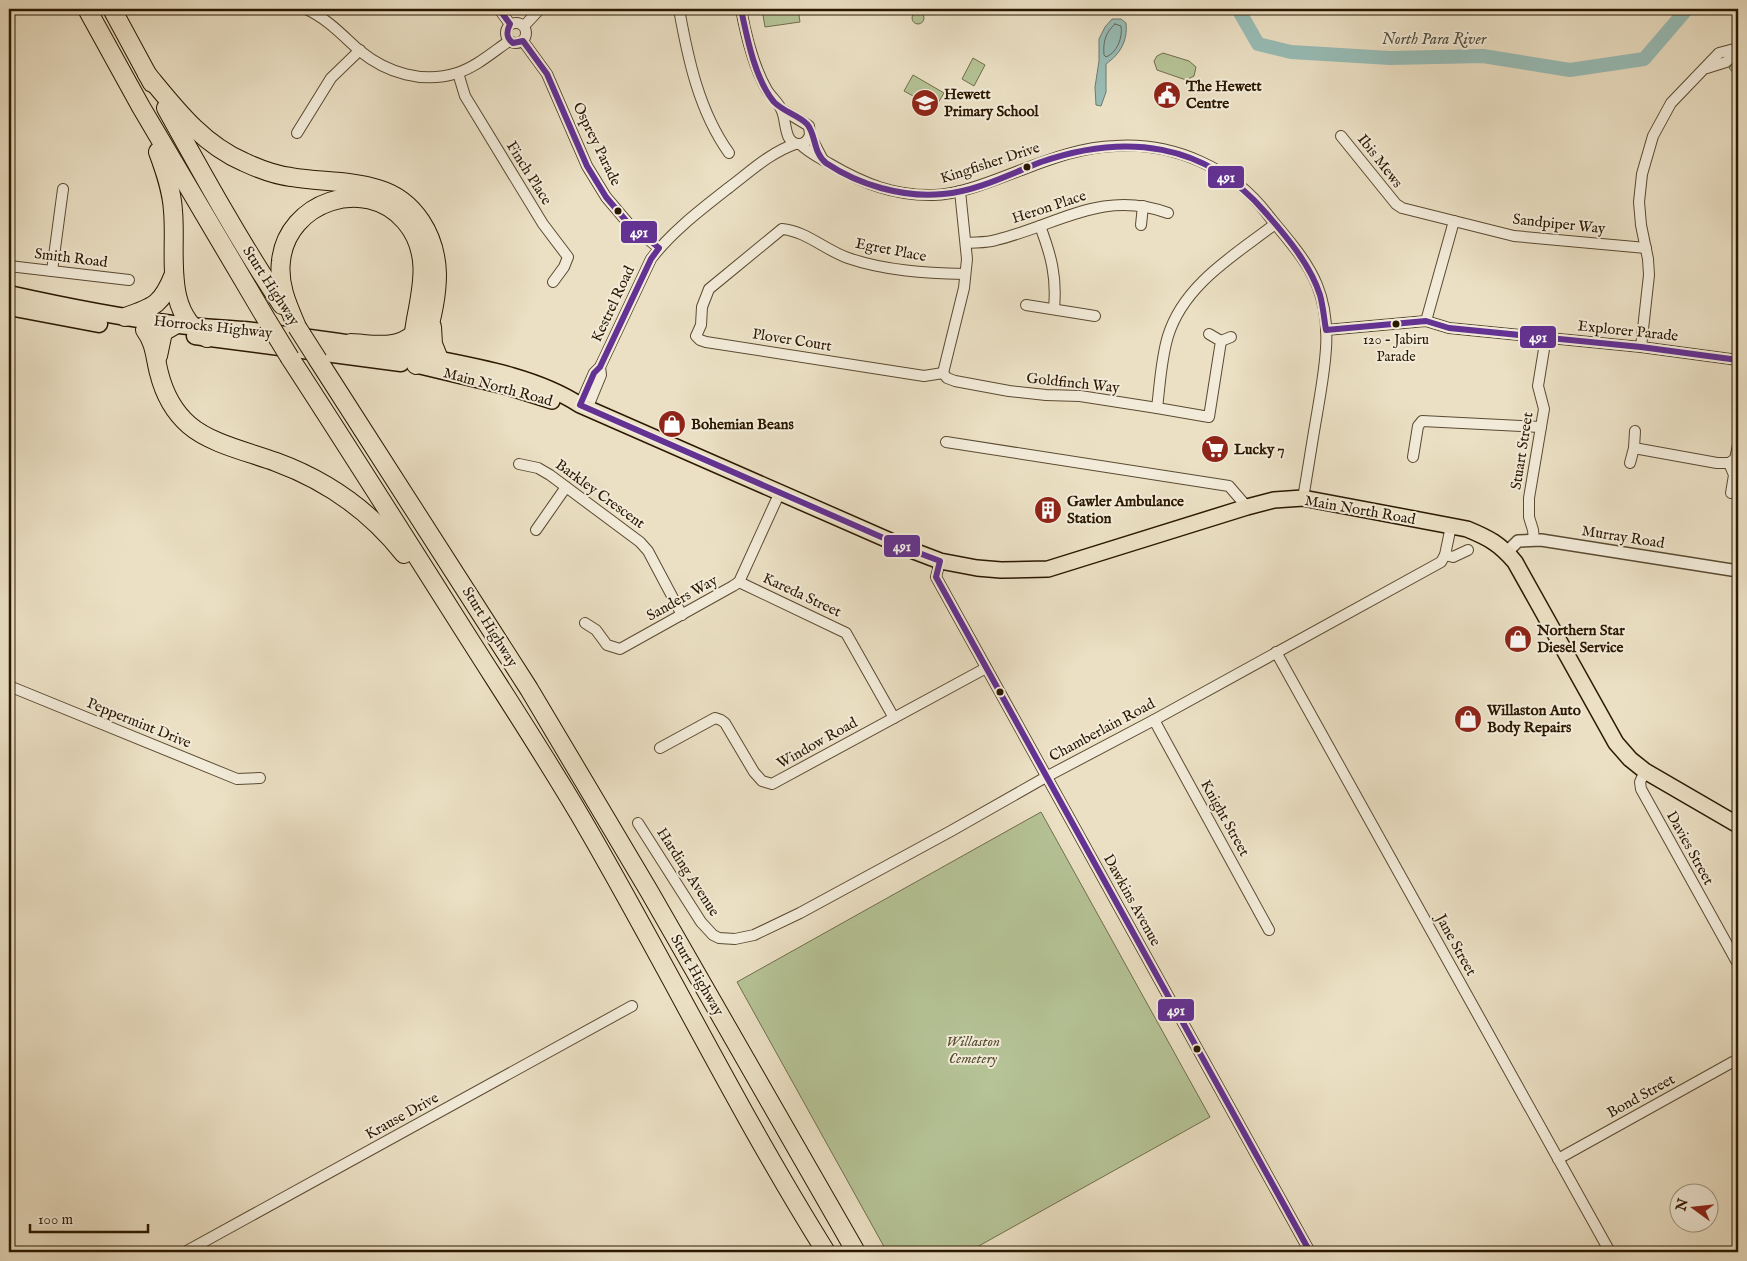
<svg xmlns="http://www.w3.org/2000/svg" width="1747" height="1261" viewBox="0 0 1747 1261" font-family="'IM FELL English',serif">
<rect width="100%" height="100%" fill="#ebe0c4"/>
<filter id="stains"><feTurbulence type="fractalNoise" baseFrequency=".004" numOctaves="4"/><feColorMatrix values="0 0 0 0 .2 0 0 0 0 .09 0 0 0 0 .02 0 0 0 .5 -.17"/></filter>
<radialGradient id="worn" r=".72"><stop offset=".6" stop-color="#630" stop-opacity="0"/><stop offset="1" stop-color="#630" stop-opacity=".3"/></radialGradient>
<g fill="#b5c396" stroke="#706e4b">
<path d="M762,9H798L800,22L765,27Z"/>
<circle cx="918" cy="18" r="6"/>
<path d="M1163,53L1189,61L1196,67L1194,76L1186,80L1157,70L1154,61L1157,56Z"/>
<path d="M1738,57V78L1729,68Z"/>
<path d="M973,58L985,65L974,86L962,79Z"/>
<path d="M913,75L944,93L935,108L904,91Z"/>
<path d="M1041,812L1210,1117L968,1252H887L737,982Z"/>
</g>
<path fill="#98bdb7" stroke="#6c7b6e" d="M1112,19H1121L1126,23C1128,41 1120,54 1106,64V92L1101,106L1096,105L1095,87L1099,61V39L1105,27Z"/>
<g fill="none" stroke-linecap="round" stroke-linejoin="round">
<path stroke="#626a5c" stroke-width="1" d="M1115,24L1121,26C1123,37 1117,53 1106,57L1104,55C1103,42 1105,33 1115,24Z"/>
<path stroke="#98bdb7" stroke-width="14" d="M1238,9L1258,44L1291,52L1390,58L1483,56L1570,70L1644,59L1687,9"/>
<g stroke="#5b4a31" stroke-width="12">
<g id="minor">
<path d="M306,9C328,19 343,36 360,51C387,73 423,84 457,73C476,67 493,52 509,41"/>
<path d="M499,9L510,24"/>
<path d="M679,9C688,59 699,111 729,153"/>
<path d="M741,9C746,36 753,66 767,90C771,97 778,102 781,109C787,119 783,144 799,144C804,144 808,140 810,135L809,126L781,109"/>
<circle cx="516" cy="33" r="10"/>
<path d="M524,26L540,9"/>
<path d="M523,41L547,74L587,166L606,197L628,223L659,248"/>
<path d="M1707,68L1726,62L1738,50"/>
<path d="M458,73L465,96L543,224L568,257L564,267L553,282"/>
<path d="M297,133L331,78L360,50"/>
<path d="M810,135L823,160"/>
<path d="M1341,136L1396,204L1402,208L1454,221"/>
<path d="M800,144C809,153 820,158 830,164C864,184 895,196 934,195C961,195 999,178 1024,169C1053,158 1083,147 1115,146C1173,142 1233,168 1268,215C1286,238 1306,258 1317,285C1334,326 1324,371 1317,414C1312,442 1308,470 1303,498"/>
<path d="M960,191L967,259L964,288L943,373L947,378L955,381L1009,391L1046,395L1080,396L1157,408C1160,384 1161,359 1168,336C1184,284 1235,255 1275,224"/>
<path d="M1141,225L1143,206"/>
<path d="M1040,226C1051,255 1057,277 1054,308"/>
<path d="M966,243C976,242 987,243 996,240C1058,225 1102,189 1168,213"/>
<path d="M9,266L129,280"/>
<path d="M52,271L63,189"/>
<path d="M1026,305L1095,316"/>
<path d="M1426,321L1454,221L1514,236L1646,248"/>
<path d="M1326,330L1426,321L1449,328L1641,347L1738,360"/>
<path d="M1221,341L1231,337"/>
<path d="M1641,347L1649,275L1648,259L1641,225L1639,202L1642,174L1653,136L1671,103L1719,53L1738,48"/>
<path d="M943,373L924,376L706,342L700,340L696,336L701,325L702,307L709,289L782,229C806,231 825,250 848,258C886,271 926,273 965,274"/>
<path d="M580,405L594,373L600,367L651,259C672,231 703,208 731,186C752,170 770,153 795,144"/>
<path d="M1157,408L1209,417L1221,341L1209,334"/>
<path d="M587,409L601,375L600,367"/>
<path d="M946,442L1229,486L1247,507"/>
<path d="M1634,448L1717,463H1729L1735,459L1738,445"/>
<path d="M1413,457L1418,426L1422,421L1541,427"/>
<path d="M1630,463L1634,448L1635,431"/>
<path d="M1729,463L1734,475L1731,493"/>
<path d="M519,464L538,468L550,475L640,542L648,551L682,615"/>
<path d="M536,530L566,487"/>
<path d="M1534,540L1533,530L1529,517V498L1544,409L1538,386L1546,337"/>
<path d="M1445,555L1453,557L1468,550"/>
<path d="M940,561L936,577L1310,1252"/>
<path d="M739,582L846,633L894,718"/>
<path d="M585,623L596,630L607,645L620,649L733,586L739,582L780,492"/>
<path d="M1276,652L1610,1252"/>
<path d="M9,686L237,779L260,778"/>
<path d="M1154,720L1269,930"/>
<path d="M660,748L715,718L721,720L725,723L754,772L762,781L772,784L986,668"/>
<path d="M1645,771L1640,782L1641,789L1738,964"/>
<path d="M638,823L701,922L713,935L719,938L735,939L754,935L800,913L951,831L1046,777L1154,720L1441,562L1445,555L1451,526"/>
<path d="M1558,1159L1738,1059"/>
<path d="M185,1252L632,1006"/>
</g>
</g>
<g stroke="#5b4a31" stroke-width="14">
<path id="tertiary" d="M1507,552L1518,541L1541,540L1738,571"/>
</g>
<g stroke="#2b1800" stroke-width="18">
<g id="primary">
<path d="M428,357C479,367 537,377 580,405L911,550L940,561L977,568L1001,570L1048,569L1247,507L1274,500L1303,498L1467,529C1489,538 1500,544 1515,562L1616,743L1630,759L1645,771L1738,825"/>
<path d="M416,365L508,387L552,401"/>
</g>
</g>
<g stroke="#2b1800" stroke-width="19">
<g id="trunk">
<path d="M9,294C63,306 118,317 173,324C199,328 226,328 253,331C308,337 363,345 418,355"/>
<path d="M9,307L99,324"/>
<path d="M195,336L401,363"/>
</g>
</g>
<g stroke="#2b1800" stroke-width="20">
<g id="motorway">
<path d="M87,9L141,107L268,322"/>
<path d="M112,9L152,83"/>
<path d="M147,74C175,108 202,144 244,162C259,169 275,175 291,177C319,182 350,180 378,189C415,200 436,236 437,274C437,296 432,319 425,341C423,350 418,356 416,365"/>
<path d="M166,108C203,175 240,242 282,305"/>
<path d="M158,152C165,171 172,191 173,211C177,253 162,312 207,338"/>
<path d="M125,317C155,307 162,304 174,274"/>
<path d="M297,327C288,306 278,285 281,261C287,202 365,175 405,221C430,250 423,284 416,319C414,332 411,343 418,355"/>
<path d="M432,327L433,344L439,359"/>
<path d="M145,330C155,343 155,358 159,373C164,393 173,411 189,425C211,444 249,452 276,462C328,481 370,511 404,554"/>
<path d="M351,343C373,344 396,350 414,334"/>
<path d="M158,356L163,332L175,325"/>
<path d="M290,358C346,444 401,531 456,618C497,683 540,748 579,814C664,959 737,1110 826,1252"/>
<path d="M318,360L529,689L649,891L856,1252"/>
</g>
</g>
<use href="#minor" stroke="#f2ebd9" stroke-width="10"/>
<use href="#tertiary" stroke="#f2ebd9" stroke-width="11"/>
<use href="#primary" stroke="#ebe0c4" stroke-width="15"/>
<use href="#trunk" stroke="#ebe0c4" stroke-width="16"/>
<use href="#motorway" stroke="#ebe0c4" stroke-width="18"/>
<g stroke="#2b1800" stroke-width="20" stroke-linecap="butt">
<g id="motorway-bridge">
<path d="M268,322L290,358"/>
<path d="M297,327L318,360"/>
</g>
</g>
<use href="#motorway-bridge" stroke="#ebe0c4" stroke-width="18"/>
<g stroke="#f2ebd9" stroke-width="10">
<g id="bus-1">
<path d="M499,9L510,24C506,32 506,38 513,43L523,41L547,74L587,166L606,197L628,223L659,248L651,259L600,367L594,373L580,405L911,550L940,561L936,577L1310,1252"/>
<path d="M741,9C747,38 755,79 774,102C784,112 798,115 807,124C816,134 813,153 826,163C859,185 903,198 943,194C977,191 1010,174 1041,162C1125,133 1205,142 1265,212C1286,236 1310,264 1320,295C1323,306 1324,318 1326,330L1426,321L1449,328L1641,347L1738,360"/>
</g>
</g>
<use href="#bus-1" stroke="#633293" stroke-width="6"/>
</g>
<defs>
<g id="civic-disc" transform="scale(1.4375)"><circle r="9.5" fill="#8f2418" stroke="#f2ebd9"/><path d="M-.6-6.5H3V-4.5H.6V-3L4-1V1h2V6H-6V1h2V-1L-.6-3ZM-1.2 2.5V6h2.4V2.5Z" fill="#fff"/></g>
<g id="school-disc" transform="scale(1.4375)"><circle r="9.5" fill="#8f2418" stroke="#f2ebd9"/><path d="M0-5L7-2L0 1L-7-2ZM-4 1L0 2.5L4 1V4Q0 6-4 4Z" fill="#fff"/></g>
<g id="shop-disc" transform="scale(1.4375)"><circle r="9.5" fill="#8f2418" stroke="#f2ebd9"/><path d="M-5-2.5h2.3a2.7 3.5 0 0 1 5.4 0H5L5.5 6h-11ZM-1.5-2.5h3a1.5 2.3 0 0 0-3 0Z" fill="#fff"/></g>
<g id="supermarket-disc" transform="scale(1.4375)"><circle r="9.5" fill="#8f2418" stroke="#f2ebd9"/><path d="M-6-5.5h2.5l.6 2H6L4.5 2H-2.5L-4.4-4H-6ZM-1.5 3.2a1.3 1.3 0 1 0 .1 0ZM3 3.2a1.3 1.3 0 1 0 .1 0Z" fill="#fff"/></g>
<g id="building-disc" transform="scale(1.4375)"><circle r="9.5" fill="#8f2418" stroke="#f2ebd9"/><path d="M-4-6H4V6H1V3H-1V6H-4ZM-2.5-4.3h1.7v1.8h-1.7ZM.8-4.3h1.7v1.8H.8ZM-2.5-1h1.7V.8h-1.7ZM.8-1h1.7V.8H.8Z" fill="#fff"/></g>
</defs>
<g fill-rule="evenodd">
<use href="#civic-disc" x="1167" y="95"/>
<use href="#school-disc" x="925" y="103"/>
<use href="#shop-disc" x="672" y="424"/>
<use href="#supermarket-disc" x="1215" y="449"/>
<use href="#building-disc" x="1048" y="510"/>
<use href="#shop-disc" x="1518" y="639"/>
<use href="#shop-disc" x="1468" y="719"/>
</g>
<g fill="#2b1800" stroke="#f2ebd9" stroke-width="2">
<circle cx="1027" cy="167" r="4.5"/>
<circle cx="618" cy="211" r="4.5"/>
<circle cx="1396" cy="324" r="4.5"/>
<circle cx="1000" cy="692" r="4.5"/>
<circle cx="1197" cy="1049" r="4.5"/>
</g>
<g text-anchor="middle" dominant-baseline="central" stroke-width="4" stroke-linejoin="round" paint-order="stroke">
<g font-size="14" fill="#2b1800" stroke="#f2ebd9">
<text x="1396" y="340">120 - Jabiru<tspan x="1396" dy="17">Parade</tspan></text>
</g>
<g font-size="15" font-weight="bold" fill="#2b1800" stroke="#f2ebd9" text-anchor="start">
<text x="1186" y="86">The Hewett<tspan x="1186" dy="17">Centre</tspan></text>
<text x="944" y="94">Hewett<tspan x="944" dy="17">Primary School</tspan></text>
<text x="691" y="424">Bohemian Beans</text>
<text x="1234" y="449">Lucky 7</text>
<text x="1067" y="501">Gawler Ambulance<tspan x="1067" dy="17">Station</tspan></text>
<text x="1537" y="630">Northern Star<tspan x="1537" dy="17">Diesel Service</tspan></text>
<text x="1487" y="710">Willaston Auto<tspan x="1487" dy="17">Body Repairs</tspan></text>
</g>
<g font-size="15" fill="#2b1800" stroke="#f2ebd9">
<text transform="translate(597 144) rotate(64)">Osprey Parade</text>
<text transform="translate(1380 161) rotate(52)">Ibis Mews</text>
<text transform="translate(990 163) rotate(-18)">Kingfisher Drive</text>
<text transform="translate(529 173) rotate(58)">Finch Place</text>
<text transform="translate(1049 207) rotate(-18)">Heron Place</text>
<text transform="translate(1559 224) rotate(6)">Sandpiper Way</text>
<text transform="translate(891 250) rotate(11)">Egret Place</text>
<text transform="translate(71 258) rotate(7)">Smith Road</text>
<text transform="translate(271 286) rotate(57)">Sturt Highway</text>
<text transform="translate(613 304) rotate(-65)">Kestrel Road</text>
<text transform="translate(213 327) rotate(6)">Horrocks Highway</text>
<text transform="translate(1628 331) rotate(6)">Explorer Parade</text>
<text transform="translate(792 340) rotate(9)">Plover Court</text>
<text transform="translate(1073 383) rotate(6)">Goldfinch Way</text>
<text transform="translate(498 387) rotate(15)">Main North Road</text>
<text transform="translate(1522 451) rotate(-81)">Stuart Street</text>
<text transform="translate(600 494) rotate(36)">Barkley Crescent</text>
<text transform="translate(1360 510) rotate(10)">Main North Road</text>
<text transform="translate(1623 537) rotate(9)">Murray Road</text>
<text transform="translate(802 595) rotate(25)">Kareda Street</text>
<text transform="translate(682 598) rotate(-29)">Sanders Way</text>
<text transform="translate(490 627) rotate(58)">Sturt Highway</text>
<text transform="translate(139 723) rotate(22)">Peppermint Drive</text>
<text transform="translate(1102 730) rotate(-28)">Chamberlain Road</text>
<text transform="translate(817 743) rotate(-29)">Window Road</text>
<text transform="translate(1225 818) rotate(61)">Knight Street</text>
<text transform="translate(1690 848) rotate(61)">Davies Street</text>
<text transform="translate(688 872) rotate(57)">Harding Avenue</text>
<text transform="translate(1132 900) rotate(61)">Dawkins Avenue</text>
<text transform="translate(1456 945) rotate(61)">Jane Street</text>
<text transform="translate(697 975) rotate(60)">Sturt Highway</text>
<text transform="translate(1641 1096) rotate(-29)">Bond Street</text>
<text transform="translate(402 1116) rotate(-29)">Krause Drive</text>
</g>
<g font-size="15" font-style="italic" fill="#544b2d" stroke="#f2ebd9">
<text x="973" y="1041">Willaston<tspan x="973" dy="17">Cemetery</tspan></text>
</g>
<g font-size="16" font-style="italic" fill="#515240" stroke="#f2ebd9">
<text x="1434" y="40">North Para River</text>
</g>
</g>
<g stroke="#f2ebd9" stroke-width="2">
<rect x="1207" y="165" width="38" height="24" rx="5" fill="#633293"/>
<rect x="620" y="220" width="38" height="24" rx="5" fill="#633293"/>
<rect x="1519" y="325" width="38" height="24" rx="5" fill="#633293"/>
<rect x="883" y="534" width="38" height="24" rx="5" fill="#633293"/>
<rect x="1157" y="998" width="38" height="24" rx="5" fill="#633293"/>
</g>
<g font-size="14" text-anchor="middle" font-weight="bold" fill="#fff">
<text x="1226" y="182">491</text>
<text x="639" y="237">491</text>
<text x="1538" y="342">491</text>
<text x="902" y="551">491</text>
<text x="1176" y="1015">491</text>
</g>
<rect width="1747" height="1261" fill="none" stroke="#ebe0c4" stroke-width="30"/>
<rect x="10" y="10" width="1727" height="1241" fill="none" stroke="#2b1800" stroke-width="2.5"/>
<rect x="15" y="15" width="1717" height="1231" fill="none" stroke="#2b1800"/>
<g transform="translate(1694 1208) rotate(285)"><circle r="24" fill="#f2ebd9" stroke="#a29782"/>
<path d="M0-4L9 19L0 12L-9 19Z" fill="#8f2418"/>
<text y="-8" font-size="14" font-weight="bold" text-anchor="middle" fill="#2b1800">N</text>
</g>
<path d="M30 1224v8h118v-8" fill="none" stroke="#2b1800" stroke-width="2.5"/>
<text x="38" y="1224" font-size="15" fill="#2b1800" stroke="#f2ebd9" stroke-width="4" paint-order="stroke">100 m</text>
<rect width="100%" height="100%" filter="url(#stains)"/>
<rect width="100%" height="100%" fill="url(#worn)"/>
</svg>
